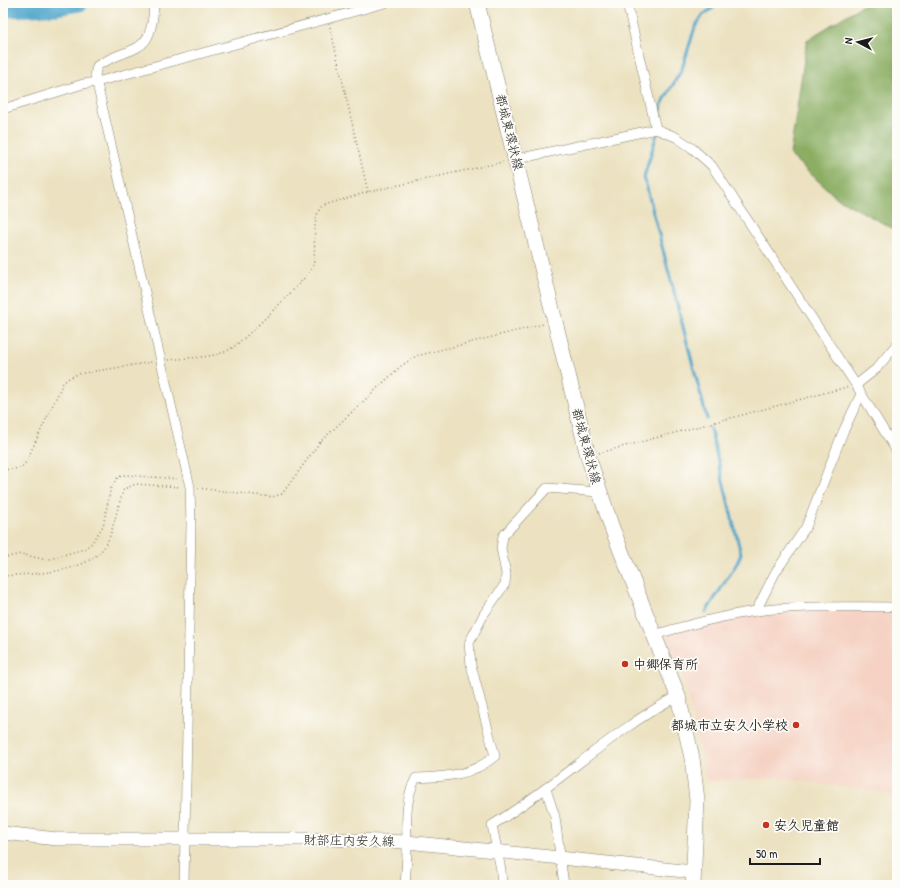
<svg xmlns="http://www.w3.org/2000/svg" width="900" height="888" viewBox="0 0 900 888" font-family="'Patrick Hand','Klee One',sans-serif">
<rect width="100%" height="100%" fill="#fdfcf7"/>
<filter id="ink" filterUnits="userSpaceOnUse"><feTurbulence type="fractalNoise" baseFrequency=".025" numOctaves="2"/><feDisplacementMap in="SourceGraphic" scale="8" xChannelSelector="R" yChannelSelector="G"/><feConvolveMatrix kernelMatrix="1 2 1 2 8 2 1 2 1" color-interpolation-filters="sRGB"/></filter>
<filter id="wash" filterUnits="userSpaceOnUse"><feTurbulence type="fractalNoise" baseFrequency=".012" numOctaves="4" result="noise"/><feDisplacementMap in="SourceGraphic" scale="16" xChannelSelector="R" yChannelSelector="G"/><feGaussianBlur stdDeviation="0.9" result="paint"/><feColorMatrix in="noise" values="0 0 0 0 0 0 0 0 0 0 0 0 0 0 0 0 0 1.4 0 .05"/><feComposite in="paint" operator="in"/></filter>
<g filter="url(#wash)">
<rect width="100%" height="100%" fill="#ece2c1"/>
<path fill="#f5d2c3" d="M832,611H897V796L872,791L779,778L710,781L707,780L682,672L666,634L756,614Z"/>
<path fill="#8bae63" stroke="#546540" d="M866,3H897V231L837,198L790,155L807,40Z"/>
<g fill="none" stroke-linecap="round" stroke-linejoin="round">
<g stroke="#4ca4ca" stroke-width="3">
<path d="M659,124L662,104L682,69L695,27L703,15L720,3"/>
<path d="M657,134L644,177L707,419"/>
<path d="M706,612L737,563L741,554L710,428"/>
</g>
<path stroke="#4ca4ca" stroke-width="17" d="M3,9L57,7L80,3"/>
</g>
</g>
<g filter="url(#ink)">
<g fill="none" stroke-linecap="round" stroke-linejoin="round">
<g stroke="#847f6e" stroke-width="10">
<g id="minor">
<path d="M154,3C152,59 133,43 97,66L95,75L190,487L191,525L184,885"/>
<path d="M627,3L656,129"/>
<path d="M3,109L83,84L97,82L385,3"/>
<path d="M517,159L656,129L676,137L692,148L712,166L856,385L897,452"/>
<path d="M856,385L876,369L897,344"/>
<path d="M756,611L775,573L806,527L843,432L861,394"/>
<path d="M654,635C687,625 722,616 756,611C802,605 850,607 897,607"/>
<path d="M546,789L555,817L564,885"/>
<path d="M405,885C406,873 407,860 407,848C407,824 404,800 416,778C444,777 472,776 495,756L471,665L469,643L484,614L505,584L506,574L501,548L503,536L547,488L599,492"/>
<path d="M502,885L501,870L492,825C557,786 611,731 678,696"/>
</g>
</g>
<g stroke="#847f6e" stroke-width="14">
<path id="secondary" d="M3,833L57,839H328L407,842L693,872"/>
</g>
<g stroke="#847f6e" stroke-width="16">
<path id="primary" d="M477,3L588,456L612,528L678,696L692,758L697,800L693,885"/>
</g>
<g stroke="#847f6e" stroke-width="1.5" stroke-dasharray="1 3" stroke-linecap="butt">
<path d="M330,27L368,192"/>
<path d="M169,360C189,357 215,359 232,348C242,342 311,275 313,266C317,250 310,216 323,205L368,192L503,162"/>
<path d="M599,453L847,387"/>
<path d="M3,470L21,468L26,462L63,383L69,378L78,374L152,362"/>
<path d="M198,488L272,497L282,494L320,442L401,366L416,356L544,324"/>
<path d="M3,558L21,554L46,560L84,549L91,544L103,526L111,487L118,477L125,475L179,479"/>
<path d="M3,576C35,573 95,575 109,538C115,522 118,505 124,489L136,484L181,487"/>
</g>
<use href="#minor" stroke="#fff" stroke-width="9"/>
<use href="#secondary" stroke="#fff" stroke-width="13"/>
<use href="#primary" stroke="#fff" stroke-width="15"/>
</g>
</g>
<g fill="#c8321e" stroke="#fdfcf7" stroke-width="1.5">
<circle cx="625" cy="664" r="4"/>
<circle cx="796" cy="725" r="4"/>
<circle cx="766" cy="825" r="4"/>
</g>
<g text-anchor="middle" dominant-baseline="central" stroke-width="3.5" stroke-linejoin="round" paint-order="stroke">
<g font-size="13" fill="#1c1c1c" stroke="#fdfcf7">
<text transform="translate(510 132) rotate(76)">都城東環状線</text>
<text transform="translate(587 446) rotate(75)">都城東環状線</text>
<text transform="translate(349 840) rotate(1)">財部庄内安久線</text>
</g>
<g font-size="13" font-weight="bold" fill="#1c1c1c" stroke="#fdfcf7" text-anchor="start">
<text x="633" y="664">中郷保育所</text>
<text x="788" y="725" text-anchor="end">都城市立安久小学校</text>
<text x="774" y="825">安久児童館</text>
</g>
</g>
<rect width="900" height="888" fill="none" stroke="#fdfcf7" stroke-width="16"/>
<g transform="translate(858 42) rotate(277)" stroke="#fdfcf7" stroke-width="3" paint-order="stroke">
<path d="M0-3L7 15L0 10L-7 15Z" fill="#1c1c1c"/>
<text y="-6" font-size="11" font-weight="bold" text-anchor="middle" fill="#1c1c1c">N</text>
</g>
<path d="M750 858v6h70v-6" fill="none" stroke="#1c1c1c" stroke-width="2"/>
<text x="756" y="858" font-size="12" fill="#1c1c1c" stroke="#fdfcf7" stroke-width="3" paint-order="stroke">50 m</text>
</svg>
